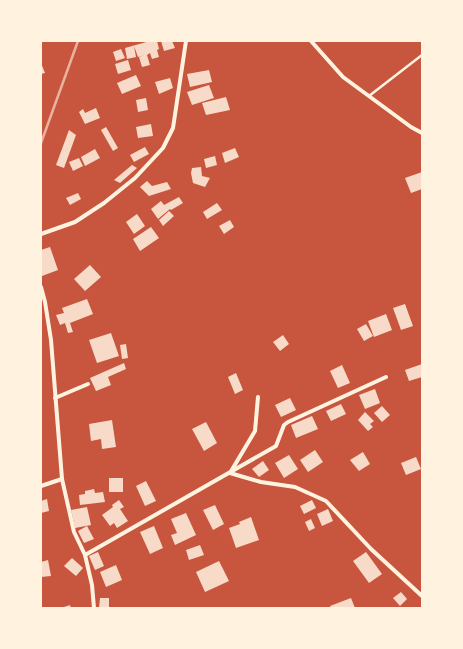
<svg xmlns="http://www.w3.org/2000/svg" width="463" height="649" viewBox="0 0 463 649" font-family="Barlow,sans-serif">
<rect width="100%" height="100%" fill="#c8553d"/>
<g fill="#f7dbc8">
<path d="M150,41H157L159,49L157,50L159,57L152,59L150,53L147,55L150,65L142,67L139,57L145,55L138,57L134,46L136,57L127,59L125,48Z"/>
<path d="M161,41H172L175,48L164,51Z"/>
<path d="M121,49L125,58L116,61L113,52Z"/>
<path d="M128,60L131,70L118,74L115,64Z"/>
<path d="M41,63L45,73L41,74Z"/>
<path d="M209,70L212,82L190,87L187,74Z"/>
<path d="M136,75L141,86L122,94L117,83Z"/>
<path d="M170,78L173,88L159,94L155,82Z"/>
<path d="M209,85L214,98L192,105L187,92Z"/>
<path d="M226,97L230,110L206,115L202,103Z"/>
<path d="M146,98L148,110L138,112L136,100Z"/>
<path d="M96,108L100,118L85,124L79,112L83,109L85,113Z"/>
<path d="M151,124L153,136L138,138L136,127Z"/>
<path d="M106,127L118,148L113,151L101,130Z"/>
<path d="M69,130L76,135L64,168L56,165Z"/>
<path d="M145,147L149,154L134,162L130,155Z"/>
<path d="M235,148L239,157L225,163L222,153Z"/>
<path d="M95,149L100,158L85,166L81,157Z"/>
<path d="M215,156L217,165L206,168L204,159Z"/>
<path d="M79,158L83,166L73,171L69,162Z"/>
<path d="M132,165L137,168L120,183L114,180Z"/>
<path d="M201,167L202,176L210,178L205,187L193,183L191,173L192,168Z"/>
<path d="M422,172V189L411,193L405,178Z"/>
<path d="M147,181L152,186L167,182L171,189L149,196L140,187Z"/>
<path d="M78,193L81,199L70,205L66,198Z"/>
<path d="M179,197L183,203L171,210L170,209L158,219L151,209L161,201L164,205Z"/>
<path d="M217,203L222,210L207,219L203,212Z"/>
<path d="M169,211L174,216L163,226L159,220Z"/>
<path d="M137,214L145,226L134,234L126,222Z"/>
<path d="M230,220L234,227L224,234L219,226Z"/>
<path d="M151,227L159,238L140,251L133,239Z"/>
<path d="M50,247L58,270L42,276L41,250Z"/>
<path d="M90,265L101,277L85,291L74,279Z"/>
<path d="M87,299L93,314L70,323L73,332L68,333L65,323L60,325L56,315L64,313L62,308Z"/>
<path d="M405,304L413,326L401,330L393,308Z"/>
<path d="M386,314L392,330L374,337L368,321Z"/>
<path d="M366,324L373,336L364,341L357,329Z"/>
<path d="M111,333L119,356L97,363L89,340Z"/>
<path d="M283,335L289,344L280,351L273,342Z"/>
<path d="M126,344L128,358L122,359L120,345Z"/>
<path d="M124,363L126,369L108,377L111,385L96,391L90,378Z"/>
<path d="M422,364V377L409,381L405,370Z"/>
<path d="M342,365L350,383L338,388L330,371Z"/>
<path d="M236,373L243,390L235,394L228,377Z"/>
<path d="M375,389L380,403L365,409L359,395Z"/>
<path d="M290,398L296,410L281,417L275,405Z"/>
<path d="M341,404L346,414L331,421L326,411Z"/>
<path d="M382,406L390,415L382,422L374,413Z"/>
<path d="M365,412L374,421L370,424L373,427L368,431L358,420Z"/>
<path d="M312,416L318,429L296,438L291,425Z"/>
<path d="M112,420L116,447L102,449L101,439L91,441L89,424Z"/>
<path d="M206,422L217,443L204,451L192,429Z"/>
<path d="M315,450L323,462L308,472L300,460Z"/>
<path d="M363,452L370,464L359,471L350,460Z"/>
<path d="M289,455L298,469L284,478L275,463Z"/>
<path d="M416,457L421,469L406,475L401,463Z"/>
<path d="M263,461L269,470L259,477L252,469Z"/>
<rect x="109" y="478" width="14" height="14"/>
<path d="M146,481L156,501L145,506L136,486Z"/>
<path d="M94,489L95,493L103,492L105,502L80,505L79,495L85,494V491Z"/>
<path d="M47,499L49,511L41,513V501Z"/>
<path d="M119,500L124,507L120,509L128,521L117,528L114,523L110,526L102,515L113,507L112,505Z"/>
<path d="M312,500L316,508L304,514L300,506Z"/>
<path d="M215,505L224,524L213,530L203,510Z"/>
<path d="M87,507L91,525L75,528L71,510Z"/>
<path d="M328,509L333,521L322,526L317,514Z"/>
<path d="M186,513L196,535L175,545L171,535L177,533L171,519Z"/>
<path d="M251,517L259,540L236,548L229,528L240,524L239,522Z"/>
<path d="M311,519L315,528L309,531L305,522Z"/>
<path d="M87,526L94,539L84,543L78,531Z"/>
<path d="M154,526L163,548L150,554L140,532Z"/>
<path d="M200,545L204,555L189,560L186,550Z"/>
<path d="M98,552L104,566L95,570L89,556Z"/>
<path d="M366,552L382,574L369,583L353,561Z"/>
<path d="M72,558L83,568L76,576L64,566Z"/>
<path d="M48,560L51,576L41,577V562Z"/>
<path d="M219,561L229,581L205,592L196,572Z"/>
<path d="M116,565L122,580L106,587L100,572Z"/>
<path d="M401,592L407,599L400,606L393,598Z"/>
<path d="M100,598H109V608H99Z"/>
<path d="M351,598L355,608H331L330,606Z"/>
<path d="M70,605L71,608H61Z"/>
</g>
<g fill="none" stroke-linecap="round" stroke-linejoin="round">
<path stroke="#fff3e0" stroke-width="2.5" d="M369,96L422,55"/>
<g stroke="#fff3e0" stroke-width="4">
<path d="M311,41L343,77L411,127L422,133"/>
<path d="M41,234L75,222L104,203L135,178L163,148L173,128L186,41"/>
<path d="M41,287L45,302L51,340L62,479L74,532L85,555L92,585L94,608"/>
<path d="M258,397L255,431L230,473L261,482L295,487L326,501L371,549L422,596"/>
<path d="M55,398L88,384"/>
<path d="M41,486L62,479"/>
<path d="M85,555L276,446L284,425L288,422L386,377"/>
</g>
<path stroke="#e9b49f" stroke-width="2.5" d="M41,143L78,41"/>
</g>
<rect width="463" height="649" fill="none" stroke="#fff3e0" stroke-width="84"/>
</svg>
